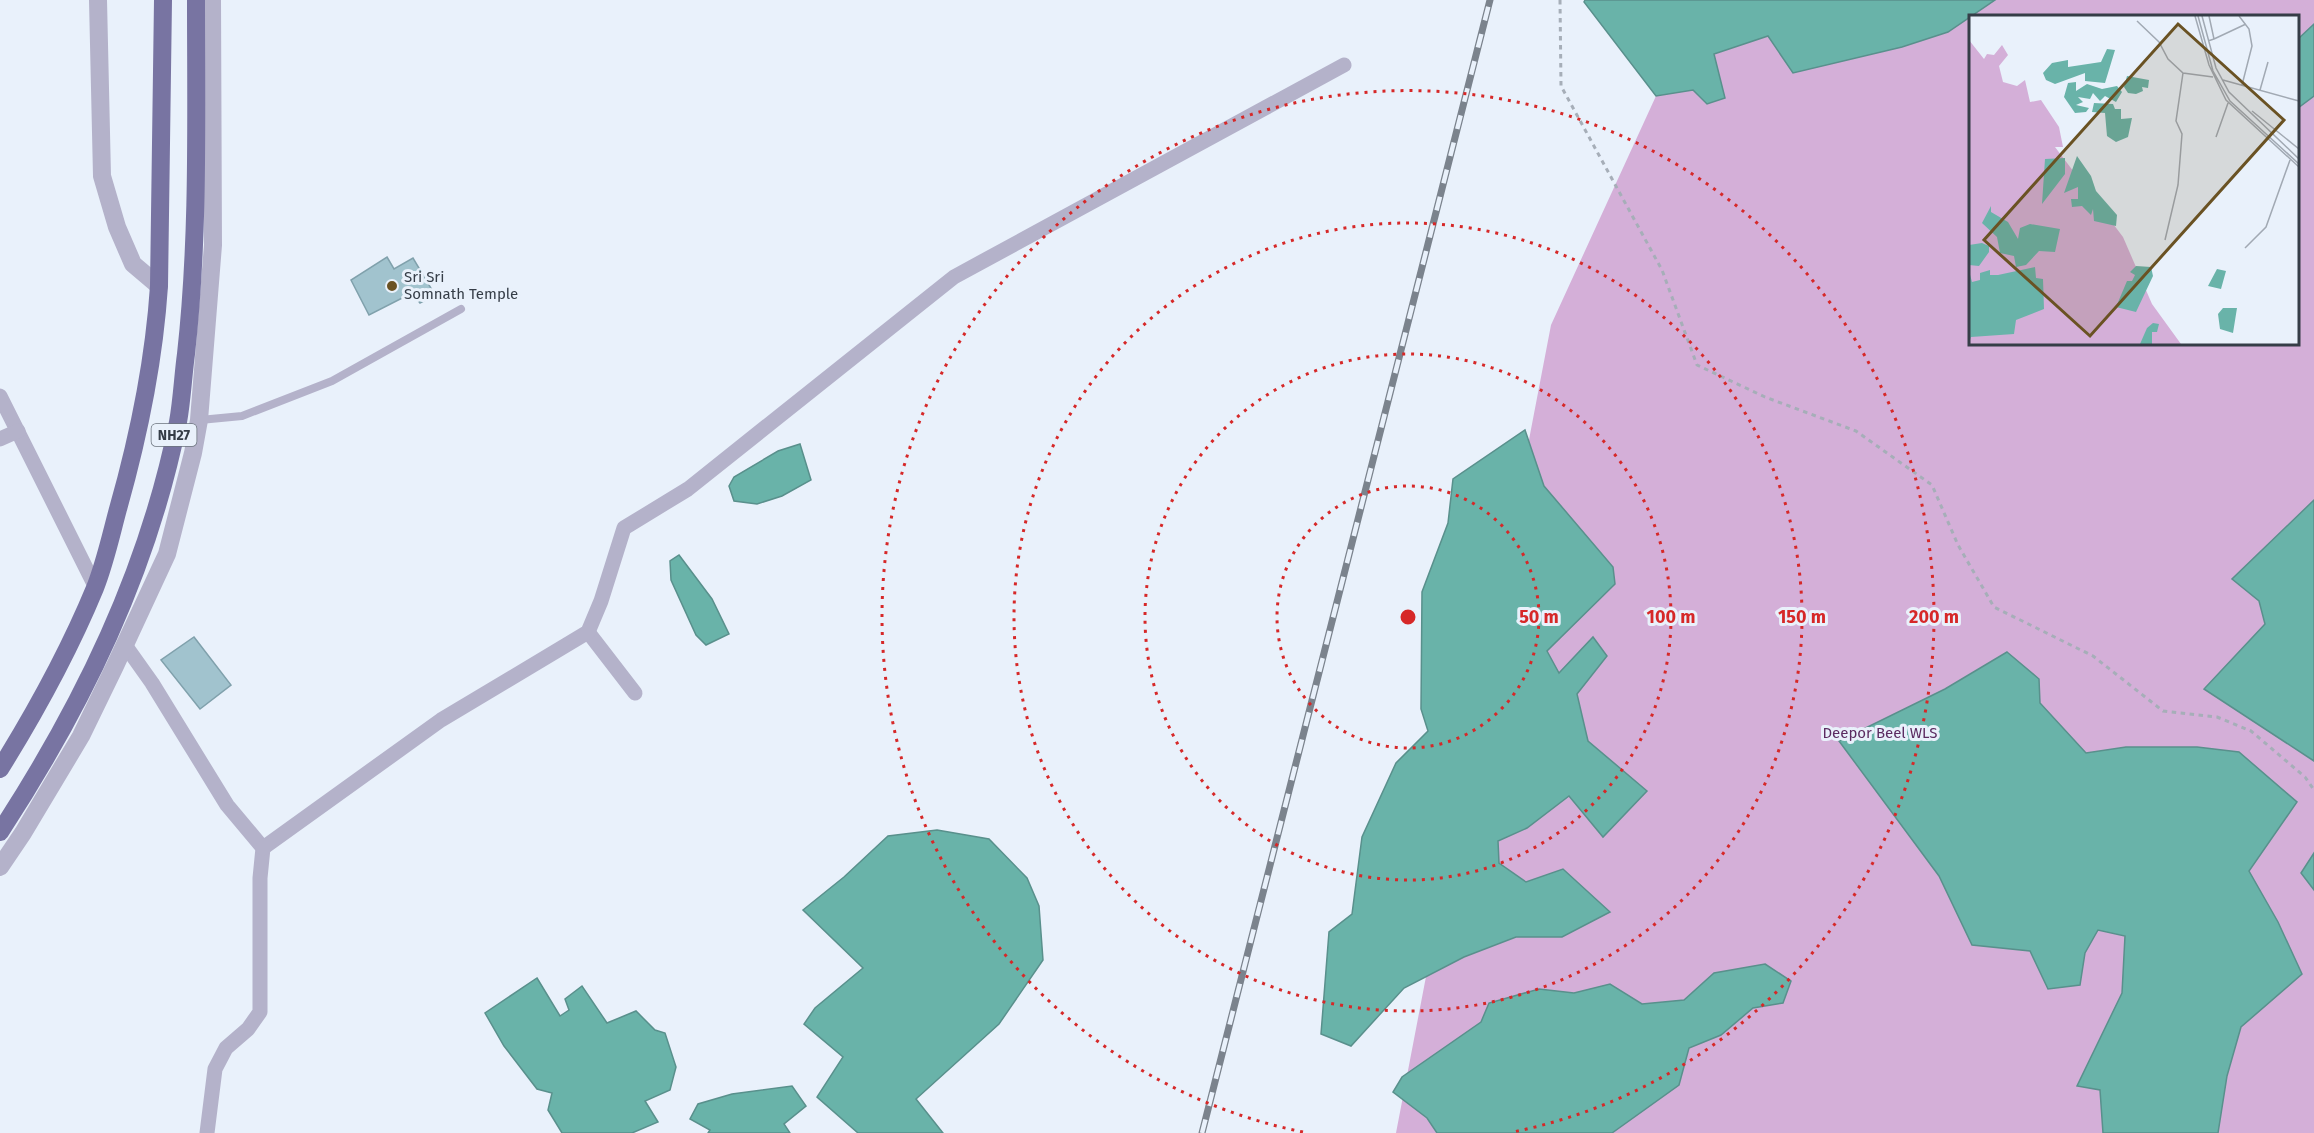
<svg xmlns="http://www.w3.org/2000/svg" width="2314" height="1133" viewBox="0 0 2314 1133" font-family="'Fira Sans',sans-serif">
<rect width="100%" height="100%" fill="#e9f1fb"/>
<path fill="#d4afd8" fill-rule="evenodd" d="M1700,0H2314V1133H1396L1551,325ZM1970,16H2298V344H1970Z"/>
<g fill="#69b3a9" stroke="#59908c" stroke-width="1.5">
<path d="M1585,0H1995L1948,32L1902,47L1793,73L1768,36L1714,54L1725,98L1707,104L1693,90L1656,96L1584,2Z"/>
<path d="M2314,24V96L2298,108V39Z"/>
<path d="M1525,430L1544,486L1613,567L1615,584L1547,651L1559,673L1593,637L1607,656L1577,694L1588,741L1647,791L1603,837L1569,796L1527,828L1498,841L1499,863L1526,882L1563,869L1610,912L1562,937H1516L1464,957L1404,988L1351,1046L1321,1034L1329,932L1352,914L1362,837L1396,763L1428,731L1421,709L1422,592L1448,523L1453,479Z"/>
<path d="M800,444L811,480L782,496L757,504L734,501L729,486L734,477L778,451Z"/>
<path d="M2314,500V761L2204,689L2265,624L2259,601L2232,579Z"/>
<path d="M679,555L712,599L729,634L706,645L696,635L671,580L670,561Z"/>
<path d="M2007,652L2039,679L2040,703L2086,753L2126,747H2197L2239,752L2297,802L2249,871L2278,922L2302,974L2241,1027L2227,1076L2218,1133H2103L2100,1090L2077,1086L2122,993L2125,936L2098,930L2085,953L2080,985L2048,989L2030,951L1972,945L1939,876L1839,741L1945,689Z"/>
<path d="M937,830L989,839L1027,878L1039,906L1043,960L999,1024L916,1099L943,1133H858L817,1097L843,1057L804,1024L815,1008L863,968L803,910L844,877L888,836Z"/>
<path d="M2314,853V890L2301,873Z"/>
<path d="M1765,964L1791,981L1783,1003L1753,1008L1721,1035L1689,1048L1679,1085L1612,1133H1437L1427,1118L1393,1092L1402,1077L1481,1022L1489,1003L1539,989L1574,993L1610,984L1642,1004L1684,1000L1714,973Z"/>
<path d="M537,978L560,1016L569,1010L565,999L582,986L607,1023L636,1011L655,1030L665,1033L676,1067L670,1090L645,1101L658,1122L632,1133H562L548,1110L552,1093L537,1089L504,1046L485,1013Z"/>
<path d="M792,1086L806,1106L784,1124L790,1133H708L710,1130L690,1119L698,1104L732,1094Z"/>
</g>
<g fill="#a1c3ce" stroke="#80a1ac" stroke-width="1.5">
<path d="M387,257L394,269L413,258L435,295L420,303L412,293L369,315L351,280Z"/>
<path d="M194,637L231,685L200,709L161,660Z"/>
</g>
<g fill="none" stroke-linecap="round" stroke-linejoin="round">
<path stroke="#a6aeb8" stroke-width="3" stroke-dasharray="4.5 4.5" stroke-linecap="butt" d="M1560,0L1561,86L1662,270L1697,365L1765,397L1856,431L1932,485L1958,545L1994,607L2093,656L2163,711L2217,717L2251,731L2305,777L2314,790"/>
<path stroke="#b4b2ca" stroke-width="8" d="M200,420L242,416L332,381L461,309"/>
<g stroke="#b4b2ca" stroke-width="15">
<path d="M0,396L95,586"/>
<path d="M0,439L18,431"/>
<path d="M588,632L635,693"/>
<path d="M125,645L152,683L227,805L263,848L260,878V1012L248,1029L226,1048L215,1069L207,1133"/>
<path d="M263,848L441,720L588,632L601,601L624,528L688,489L954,277L1344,65"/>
</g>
<g stroke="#b4b2ca" stroke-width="18">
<path d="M98,0L102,176L117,227L133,264L159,286"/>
<path d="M0,867L23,833L81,736L115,666L167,554L193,453L199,420L213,245L212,0"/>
</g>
<g stroke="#7874a2" stroke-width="18">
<path d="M0,769C36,711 69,651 95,588C105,563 111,535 118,509C139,435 154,362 159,286L163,0"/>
<path d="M0,832C83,705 148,571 178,422C182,400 183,376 186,354C199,237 196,118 196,0"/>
</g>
<g stroke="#7b838d" stroke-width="7">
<path id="rail" d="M1202,1133L1490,0"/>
</g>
<use href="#rail" stroke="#e9f1fb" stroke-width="4.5" stroke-dasharray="14" stroke-linecap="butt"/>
</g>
<g fill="none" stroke="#d62828" stroke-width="3" stroke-dasharray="3 6">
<circle cx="1408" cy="617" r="131"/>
<circle cx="1408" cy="617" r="263"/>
<circle cx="1408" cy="617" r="394"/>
<path d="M1303 1132A526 526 0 1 1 1513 1132"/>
</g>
<circle fill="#6a5223" stroke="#e9f1fb" stroke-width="2" cx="392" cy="286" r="6"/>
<g text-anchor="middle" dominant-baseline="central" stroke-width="6" stroke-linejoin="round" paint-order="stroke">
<rect fill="#e9f1fb" stroke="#6b737d" stroke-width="1.5" x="151.5" y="424" width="45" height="22" rx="4.5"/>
<g font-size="14" font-weight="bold" fill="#353d47">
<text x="174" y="435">NH27</text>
</g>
<g font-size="15" fill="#353d47" stroke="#e9f1fb" text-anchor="start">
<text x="404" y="277">Sri Sri<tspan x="404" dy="17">Somnath Temple</tspan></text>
</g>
<g font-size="15" fill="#5b2b61" stroke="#e9f1fb">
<text x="1880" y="733">Deepor Beel WLS</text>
</g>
</g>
<g transform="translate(1969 15)">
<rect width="330" height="330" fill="#e9f1fb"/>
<path d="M0,25L15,44L18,39L25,40L33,30L39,40L30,51L34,67L48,71L56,65L61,87L72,85L90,112L94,132H86L154,222L183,289L212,329H0Z" fill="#d4afd8"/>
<path d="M138,34L146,35L136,68L116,66V58L86,69L77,65L74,58L83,48L99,45V52L132,47ZM158,61L180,65L179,73L173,72L174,76L167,79L159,78L155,72ZM107,67V76L118,69L133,74L148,71L153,77L147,87L136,81L131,86L124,78L121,84L109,82L114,87L107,90L120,93L117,97L106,98L95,82L99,68ZM125,88L144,89L146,94H152V104L163,103L159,122L147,127L138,121L136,98L123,97ZM108,141L122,161L127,176L148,200L147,211L125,206L124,194L122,200L113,191L103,192L102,184H109V172L95,178ZM96,143V159L73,189L76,144ZM22,191V197L39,207L49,224L51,213L61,209L91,214L86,237L70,236L57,250L47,252L45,241L31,238L28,222L13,208ZM13,228L20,231V237L10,251L0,250V230ZM167,251L182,252L184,261L167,297L147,292L158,266H163L166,260L161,257ZM66,252L67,263L74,264L75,294L47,305L45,319L2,322L0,327V256L3,267L11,265V258L21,255V260H29ZM248,254L257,256L252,274L239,271ZM254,293H268L264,318L251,314L249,299ZM184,308L190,309L188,317H183V329H171L178,313Z" fill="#69b3a9"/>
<path fill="none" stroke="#a1a9b3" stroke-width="1.5" d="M226,1L240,50L257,85L330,152M229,1L244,56L261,86L330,149M233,1L247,53L260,77L330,144M270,1L280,14L283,31L273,70M168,6L190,27L199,44L214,58L244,62M245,24L277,9M239,26L245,24L240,1M254,65L330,86M291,75L299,47M283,96L330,134M247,122L259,88M196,225L209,170L213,119L207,106L214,58M276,233L297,212L321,145"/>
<path fill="#6a5223" fill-opacity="0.15" stroke="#6a5223" stroke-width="3" d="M209,9L315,105L121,321L15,225Z"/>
<rect width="330" height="330" fill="none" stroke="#353d47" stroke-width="3"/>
</g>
<circle cx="1408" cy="617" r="9" fill="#d62828" stroke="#e9f1fb" stroke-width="3"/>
<g font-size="18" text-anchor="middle" font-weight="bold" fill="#d62828" stroke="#e9f1fb" stroke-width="6" stroke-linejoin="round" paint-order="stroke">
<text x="1539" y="623">50 m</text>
<text x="1671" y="623">100 m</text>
<text x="1802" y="623">150 m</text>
<text x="1934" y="623">200 m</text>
</g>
</svg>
